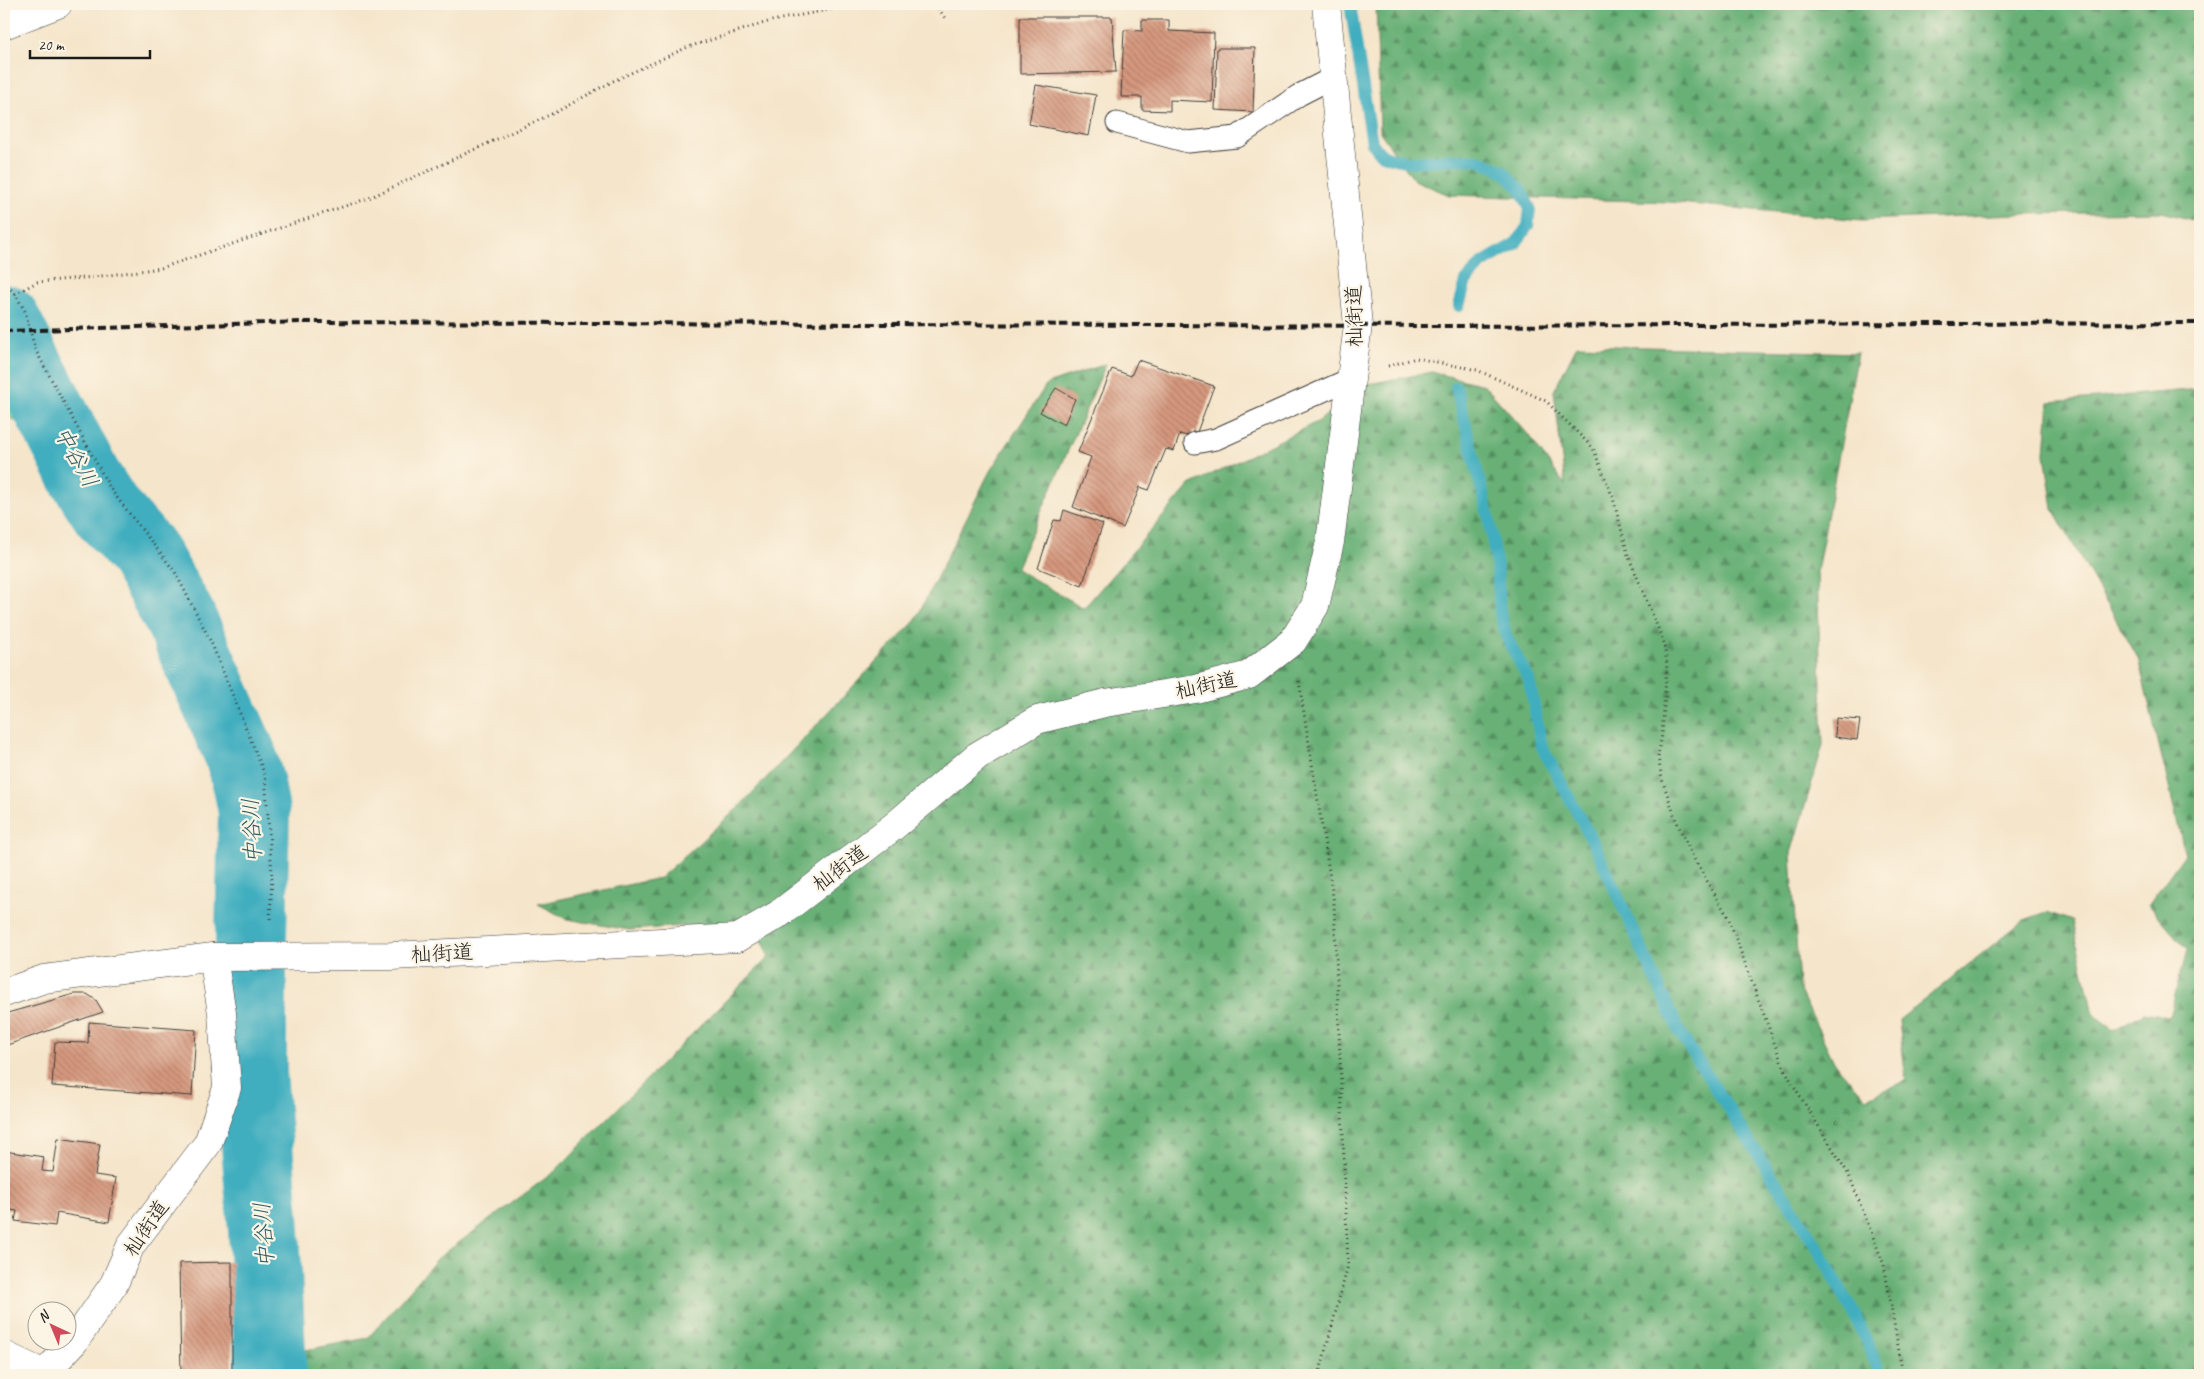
<svg xmlns="http://www.w3.org/2000/svg" width="2204" height="1379" viewBox="0 0 2204 1379" font-family="Caveat,'Klee One',sans-serif">
<defs>
<pattern id="grass-tufts" width="24" height="20" patternUnits="userSpaceOnUse" patternTransform="scale(1.25)"><rect width="24" height="20" fill="#81cc8a"/><path d="M3 7l-1-3M5 7V3M7 7l1-3M15 17l-1-3M17 17v-4M19 17l1-3" fill="none" stroke="#6faf76"/></pattern>
<pattern id="forest-firs" width="22" height="20" patternUnits="userSpaceOnUse" patternTransform="scale(1.25)"><rect width="22" height="20" fill="#68b076"/><path d="M5 1l3.5 6h-7zM16 11l3.5 6h-7z" fill="#558e60"/></pattern>
<pattern id="building-back-hatch" width="6" height="6" patternUnits="userSpaceOnUse" patternTransform="scale(1.25)"><rect width="6" height="6" fill="#d6987e"/><path d="M-1 5l2 2M0 0l6 6M5-1l2 2" fill="none" stroke="#ad7b66"/></pattern>
</defs>
<rect width="100%" height="100%" fill="#fcf5e5"/>
<filter id="ink" filterUnits="userSpaceOnUse"><feTurbulence type="fractalNoise" baseFrequency=".02" numOctaves="2"/><feDisplacementMap in="SourceGraphic" scale="10" xChannelSelector="R" yChannelSelector="G"/><feConvolveMatrix kernelMatrix="1 2 1 2 8 2 1 2 1" color-interpolation-filters="sRGB"/></filter>
<filter id="wash" filterUnits="userSpaceOnUse"><feTurbulence type="fractalNoise" baseFrequency=".0096" numOctaves="4" result="noise"/><feDisplacementMap in="SourceGraphic" scale="20" xChannelSelector="R" yChannelSelector="G"/><feGaussianBlur stdDeviation="1.12" result="paint"/><feColorMatrix in="noise" values="0 0 0 0 0 0 0 0 0 0 0 0 0 0 0 0 0 1.4 0 .05"/><feComposite in="paint" operator="in"/></filter>
<g filter="url(#wash)">
<rect width="100%" height="100%" fill="#f5e5ca"/>
<path fill="url(#grass-tufts)" stroke="#4e7453" d="M4,381L22,426L4,413Z"/>
<g fill="url(#forest-firs)" stroke="#426649">
<path d="M1376,4H2200V222L2162,212L2018,214L1862,220L1669,202L1449,195L1414,180L1380,132Z"/>
<path d="M1577,345L1858,353L1817,571L1823,745L1791,853L1799,989L1835,1064L1866,1098L1906,1081L1899,1020L2024,920L2047,912L2072,921L2093,1013L2113,1030L2144,1013L2169,1017L2187,950L2148,905L2185,854L2138,658L2053,509L2045,454L2049,402L2200,389V1375H263L274,1356L368,1338L438,1258L554,1172L769,957L752,921L629,930L567,919L538,904L660,878L738,808L915,621L990,471L1047,384L1106,364L1016,569L1084,608L1190,485L1319,421L1363,385L1432,372L1484,385L1526,432L1565,485L1554,391Z"/>
</g>
<g fill="none" stroke-linecap="round" stroke-linejoin="round">
<g stroke="#41aebf" stroke-width="12">
<path d="M1350,4L1372,143L1381,154L1395,159L1413,162L1455,159L1478,160L1503,171L1521,190L1530,208L1528,226L1516,243L1482,263L1466,281L1459,306"/>
<path d="M1456,387L1489,518L1497,568L1500,613L1507,638L1529,680L1542,747L1596,848L1679,1031L1817,1247L1856,1317L1881,1375"/>
</g>
<path stroke="#41aebf" stroke-width="72" d="M4,320L86,479L106,510L144,554L180,618L241,756L249,785L254,812L251,936V1073L264,1230L271,1375"/>
</g>
<g id="blocks">
<g fill="url(#building-back-hatch)">
<path d="M1020,17H1112L1116,72L1020,74Z"/>
<path d="M1142,20H1169V31L1214,33L1212,102L1170,100V111L1142,110V97H1121L1124,30L1142,31Z"/>
<path d="M1217,48H1255L1253,112L1215,110Z"/>
<path d="M1036,85L1096,95L1089,136L1029,124Z"/>
<path d="M1138,360L1214,386L1197,432L1193,431L1191,437L1180,434L1174,451L1166,449L1149,490L1140,487L1123,528L1073,507L1091,457L1078,452L1112,369L1131,376Z"/>
<path d="M1056,388L1075,399L1064,425L1040,412Z"/>
<path d="M1064,510L1103,524L1082,586L1038,568L1054,520L1061,521Z"/>
<path d="M1836,718L1860,720L1857,740L1835,737Z"/>
<path d="M74,994H87L96,1000L103,1012L4,1046V1014Z"/>
<path d="M89,1022L196,1030L192,1096L52,1086L55,1042L88,1043Z"/>
<path d="M58,1138L100,1144L95,1175L116,1178L109,1222L57,1213L55,1226L15,1221L17,1211L4,1209V1151L44,1157L42,1171L53,1172Z"/>
<path d="M232,1262V1375H181L179,1263Z"/>
</g>
</g>
</g>
<g filter="url(#ink)">
<use href="#blocks" fill-opacity="0" stroke="#3d3a36" stroke-width="1"/>
<g fill="none" stroke-linecap="round" stroke-linejoin="round">
<g stroke="#3d3a36" stroke-width="23">
<g id="service">
<path d="M1117,123L1188,142L1237,137L1299,95L1334,77"/>
<path d="M1195,443L1216,439L1352,378"/>
</g>
</g>
<g stroke="#3d3a36" stroke-width="29">
<g id="minor">
<path d="M4,25L58,4"/>
<path d="M4,993L44,979L213,957L392,956L738,938L779,914L893,827L977,756L1037,720L1105,703L1196,689L1249,675L1293,641L1315,606L1330,542L1358,325L1326,4"/>
<path d="M4,1355L44,1374"/>
<path d="M43,1375L74,1342L114,1284L131,1245L208,1143L227,1088L222,1013L213,957"/>
</g>
</g>
<g stroke="#3d3a36" stroke-width="3" stroke-dasharray="1 4" stroke-linecap="butt">
<path d="M936,4L946,20"/>
<path d="M4,282L15,294L25,311L35,349L111,490L175,572L211,642L265,775L272,875L270,921"/>
<path d="M15,294L37,282L94,277L161,268L369,198L558,111L611,82L688,47L771,21L858,4"/>
<path d="M1388,366L1416,358L1477,370L1546,401L1593,448L1613,498L1628,555L1664,643L1667,664L1662,735L1658,757L1662,779L1676,820L1693,857L1728,917L1781,1061L1792,1083L1849,1175L1884,1265L1903,1375"/>
<path d="M1299,681L1334,903L1348,1265L1319,1375"/>
</g>
<use href="#service" stroke="#fff" stroke-width="21"/>
<use href="#minor" stroke="#fff" stroke-width="28"/>
<path stroke="#1c1c1c" stroke-width="4" stroke-dasharray="8 4" stroke-linecap="butt" d="M4,331L301,322L1441,326L2200,323"/>
</g>
</g>
<g text-anchor="middle" dominant-baseline="central" stroke-width="4.5" stroke-linejoin="round" paint-order="stroke">
<g font-size="21" fill="#1c1c1c" stroke="#fcf5e5">
<text transform="translate(1354 316) rotate(-91)">杣街道</text>
<text transform="translate(1206 685) rotate(-12)">杣街道</text>
<text transform="translate(840 868) rotate(-37)">杣街道</text>
<text transform="translate(442 953) rotate(-3)">杣街道</text>
<text transform="translate(146 1228) rotate(-56)">杣街道</text>
</g>
<g font-size="22" font-style="italic" fill="#2d5e65" stroke="#fcf5e5">
<text transform="translate(76 457) rotate(61)">中谷川</text>
<text transform="translate(252 831) rotate(-93)">中谷川</text>
<text transform="translate(264 1235) rotate(-94)">中谷川</text>
</g>
</g>
<rect width="2204" height="1379" fill="none" stroke="#fcf5e5" stroke-width="20"/>
<g transform="translate(52 1326) rotate(316)"><circle r="24" fill="#fcf5e5" stroke="#a29e95"/>
<path d="M0-4L9 19L0 12L-9 19Z" fill="#d1495b"/>
<text y="-8" font-size="14" font-weight="bold" text-anchor="middle" fill="#1c1c1c">N</text>
</g>
<path d="M30 50v8h120v-8" fill="none" stroke="#1c1c1c" stroke-width="2.5"/>
<text x="38" y="50" font-size="15" fill="#1c1c1c" stroke="#fcf5e5" stroke-width="4" paint-order="stroke">20 m</text>
</svg>
